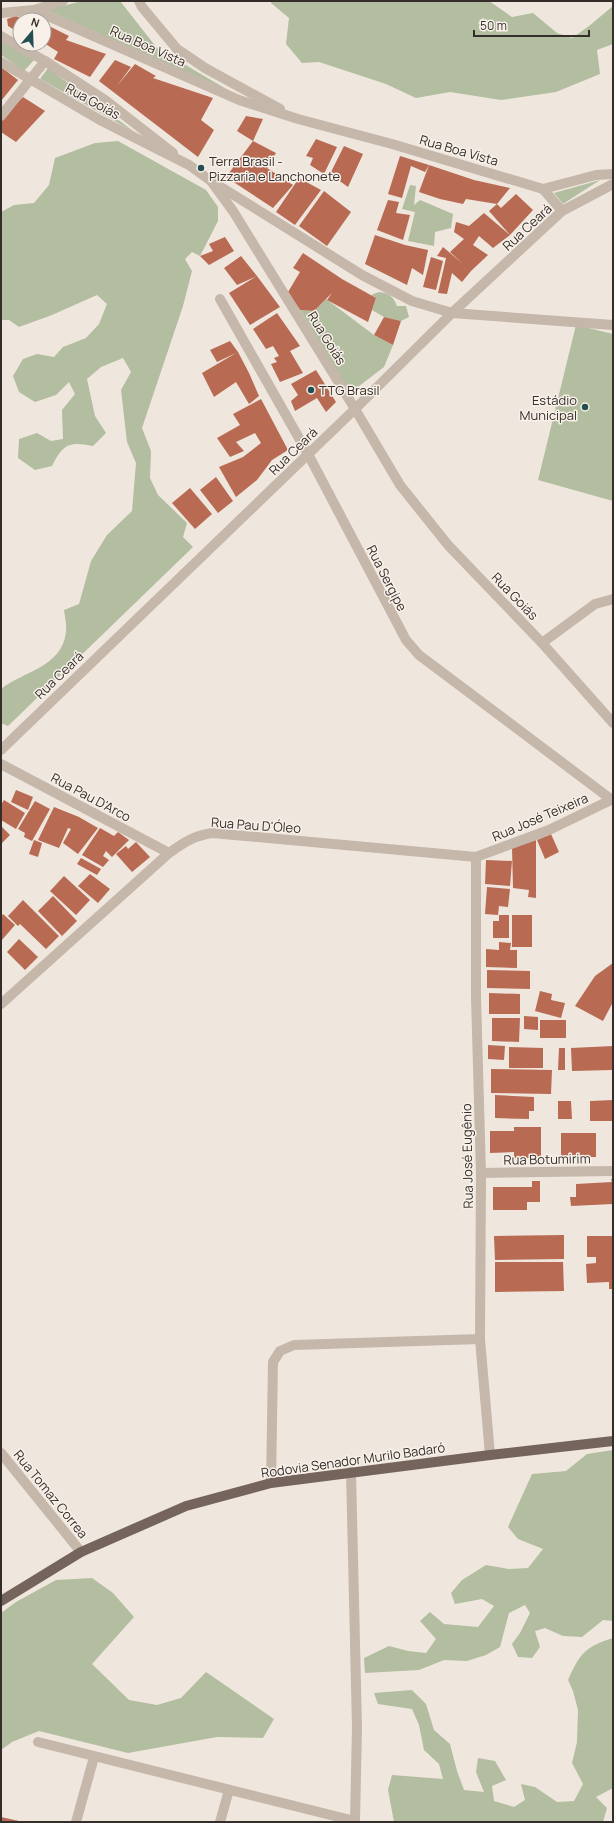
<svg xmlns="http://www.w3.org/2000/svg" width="614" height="1823" viewBox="0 0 614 1823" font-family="Manrope,sans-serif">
<rect width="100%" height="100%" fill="#efe7de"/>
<g fill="#b3bd9f">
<path d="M82,1H120L157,48L238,96L46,10Z"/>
<path d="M271,1H489L512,17L533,13L557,33L572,38L589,26L613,6V44L597,50L600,74L556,92L501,100L450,92L416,98L386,84L319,62L302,63L286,44L289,18L271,3Z"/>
<path d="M1,40L35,59L24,71L1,55Z"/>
<path d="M48,68L136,133L40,79Z"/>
<path d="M118,141L206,190L218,207V221L200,256L192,252L185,259L192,271L183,306L142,428L151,451L150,478L158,495L187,523L183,537L193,547L8,726L1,723V689C24,671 62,667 66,632C67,626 65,617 64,610L79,604L91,561L107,535L132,511L136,463L127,442L121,390L131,372L123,358L101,367L87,379L95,416L106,433L93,446C69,441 63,444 52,466L35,470L18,458L19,439L37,433L51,441L63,439L62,410L75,394L69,382L56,395L35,402L19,392L13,376L23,359L37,354L54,357L63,347L86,338L99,324L107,304L97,295L52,315L19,327L9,320H1V212L14,205L34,203L49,185L55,158L95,143Z"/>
<path d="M600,180L563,204L554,193Z"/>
<path d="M410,185L416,186L414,205L420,200L453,214L451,228L435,232L434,246L408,241L415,212L402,209Z"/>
<path d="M379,292C389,293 393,296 397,306H406L409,317L401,321L384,317L372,310L376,298L371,295Z"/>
<path d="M326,299L374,335L393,345L384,367L350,393L300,310L314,311Z"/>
<path d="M576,325L613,334V501L538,480Z"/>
<path d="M613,1450V1621L603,1620L582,1637L563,1636L545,1628L535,1631L540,1647L532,1658L518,1657L512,1644L520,1633L530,1613L525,1605L509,1613L500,1647L486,1655L467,1661L444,1660L419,1670L365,1673L364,1658L389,1646L408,1651L426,1653L436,1639L420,1621L430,1612L444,1624L478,1627L494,1606L482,1599L455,1604L451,1593L462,1580L486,1565L509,1569L528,1568L543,1549L518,1539L508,1527L532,1474L566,1471L587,1454Z"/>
<path d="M92,1578L113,1593L134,1617L92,1664L129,1700L157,1705L181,1698L206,1672L274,1719L263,1738L217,1737L128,1753L39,1731L12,1742L1,1750V1613L16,1602L56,1580Z"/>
<path d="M613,1638V1788L596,1797L607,1808L603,1822H394L388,1790L392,1775L443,1779L439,1764L424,1750L419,1725L412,1709L378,1704L374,1693L412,1690L426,1704L434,1730L450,1744L457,1771L464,1790L484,1792L476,1772L478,1758L495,1761L506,1780L492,1786L494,1801L514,1807L525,1800L521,1784L535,1787L557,1802L574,1801L583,1784L572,1763L577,1742L578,1710L573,1691L568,1680C580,1654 584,1647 613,1638Z"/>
</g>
<g fill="#b86a53">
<path d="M16,16L26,20H20V33L8,26L7,19Z"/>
<path d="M51,27L69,36L66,40L106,54L90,77L54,59L58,52L44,43V37Z"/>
<path d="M115,60L131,67L117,86L135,64L156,76L153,78L213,98L201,120L214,130L198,157L99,81Z"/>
<path d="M1,67L18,80L1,101Z"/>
<path d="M23,97L45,111L16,142L1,132V118Z"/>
<path d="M246,116L263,119L253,141L276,153L267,168L293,185L273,208L226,177L253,141L237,131Z"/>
<path d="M316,139L337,147L324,174L310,165L313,158L306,156Z"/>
<path d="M344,146L363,154L348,187L330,174Z"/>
<path d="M400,156L429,165L425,172L411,166L402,198L388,194Z"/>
<path d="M429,165L474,180L510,188L497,204L466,199L463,204L440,199L419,192Z"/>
<path d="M299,178L321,190L295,225L276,212Z"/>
<path d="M324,191L351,212L327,246L299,226Z"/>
<path d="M516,194L533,210L510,235L489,211L497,204L501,208Z"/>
<path d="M388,200L399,202L396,213L410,215L403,240L377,230Z"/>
<path d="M484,213L510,235L493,248L479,236L473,245L488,255L471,271L462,282L452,273L447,294L438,293L446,258L437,256L443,247L463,264L450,252L464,239L454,232L456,222L469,226Z"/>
<path d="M375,235L405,245L428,250L423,275L412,268L407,285L365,264Z"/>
<path d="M225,237L234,251L209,265L200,256L213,251L209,244Z"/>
<path d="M303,253L342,279L376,298L368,322L327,300L332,293L314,311L300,310L288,292L300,272L293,268Z"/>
<path d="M241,256L257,276L280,307L250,325L229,293L257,276L237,285L224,268Z"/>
<path d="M431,257L443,261L436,290L423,287Z"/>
<path d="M277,313L300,346L290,351L303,373L280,382L271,364L277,362L274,358L279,356L273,346L266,349L253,329Z"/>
<path d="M384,317L401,321L393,345L374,335Z"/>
<path d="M230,341L238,352L249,373L259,396L249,404L236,382L214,397L202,373L236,353L217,362L210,350Z"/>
<path d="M316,370L336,402L326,412L317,398L295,411L291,401L298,395L291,384Z"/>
<path d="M261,399L288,450L272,460L257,480L236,497L219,467L243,457L261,443L255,433L236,442L244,451L230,457L217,438L240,425L233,414Z"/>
<path d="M216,477L233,501L218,513L200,490Z"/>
<path d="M190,488L212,514L195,529L172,503Z"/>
<path d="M16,790L33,797L28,810L11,802Z"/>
<path d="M4,800L25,813L16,829L1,820V805Z"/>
<path d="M35,801L50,809L32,841L24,837L25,833L18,829Z"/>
<path d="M54,807L79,817L98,828L78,854L63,843L71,829L68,828L59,848L38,840Z"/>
<path d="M1,826L10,835L1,844Z"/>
<path d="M100,828L114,836L118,832L129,840L112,857L106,851L103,856L109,860L103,867L82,855Z"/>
<path d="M551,834L559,852L545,859L537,840Z"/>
<path d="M34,840L42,843L38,857L29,854Z"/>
<path d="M536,840V898L528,897L529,890L513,888L512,848Z"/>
<path d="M136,842L150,857L132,872L116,854L126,846L128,849Z"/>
<path d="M81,858L101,869L97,875L77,864Z"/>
<path d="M486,860L512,861L510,886L485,884Z"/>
<path d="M90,874L110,889L98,903L78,886Z"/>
<path d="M64,876L90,900L76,915L50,891Z"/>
<path d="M487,887L510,889L508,907L499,906L498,915L485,914Z"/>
<path d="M53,896L77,921L62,936L38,911Z"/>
<path d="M23,900L59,936L46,949L20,924L18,926L8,916Z"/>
<path d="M3,914L15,925L1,941V917Z"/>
<path d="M499,915H509V938H493V921H499Z"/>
<rect x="512" y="915" width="20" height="32"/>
<path d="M19,939L38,957L25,970L7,952Z"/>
<path d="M499,942L511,943L510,950H517V968L486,967V949L499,950Z"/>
<path d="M613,963V1002L603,1021L575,1006L595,976Z"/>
<path d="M487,970L530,971V989L487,988Z"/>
<path d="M540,991L552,994L551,1000L565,1003L561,1018L535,1011Z"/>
<path d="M489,993L520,994V1014H489Z"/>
<path d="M524,1016L538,1017V1030L524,1029Z"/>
<path d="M492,1018H520L519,1042L492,1041Z"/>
<rect x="540" y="1020" width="26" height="18"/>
<path d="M488,1045L505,1046L504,1060L488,1059Z"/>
<path d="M613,1046V1070L572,1071L571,1048Z"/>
<path d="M509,1047L543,1048V1068H509Z"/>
<path d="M559,1048H565V1070H558Z"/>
<path d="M491,1069L552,1070L551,1094L491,1093Z"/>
<path d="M495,1095L534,1097V1111H529V1119L495,1118Z"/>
<path d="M613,1100V1121H590V1101Z"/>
<path d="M558,1101H571L572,1119H558Z"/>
<path d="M514,1127H541V1158H514V1152L490,1153V1131H514Z"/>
<rect x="561" y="1133" width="35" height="24"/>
<path d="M611,1179H613V1204L571,1206L570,1197H576V1184L612,1182Z"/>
<path d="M532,1181H540V1202H527V1210H493V1187H532Z"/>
<path d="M564,1235V1259L495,1260L494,1236Z"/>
<path d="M587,1236H613V1289H609V1282L587,1283L586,1264L596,1263V1257H587Z"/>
<path d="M495,1262H563L564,1291L495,1292Z"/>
<path d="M1,1817L19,1821V1822H1Z"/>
</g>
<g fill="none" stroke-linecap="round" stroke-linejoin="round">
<g stroke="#c6b7ab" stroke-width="10">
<path d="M139,1L142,7L177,49L205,68L280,109"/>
<path d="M34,10L239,100L298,119L392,144L543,189L596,175L613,174"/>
<path d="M1,13L34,10L63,1"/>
<path d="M1,36L45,61L105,100L173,153"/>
<path d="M1,62L100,120L189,165L211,181L233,211L355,409L400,485L448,545L542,643L613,723"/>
<path d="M1,116L45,61"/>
<path d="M216,184L362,275L412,301L452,313L613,325"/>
<path d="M543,189L562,211"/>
<path d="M220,299L308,454L406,640L419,655L612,800"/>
<path d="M542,643L595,604L613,599"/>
<path d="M1,750L355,409L452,313L562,211L613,184"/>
<path d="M1,764L169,853"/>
<path d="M476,857V997L481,1173L480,1339L490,1455"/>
<path d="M1,1004L169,853C185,842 193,836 212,833L476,857L549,830L613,799"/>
<path d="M481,1173L613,1171"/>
<path d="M1,1453L81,1552"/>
<path d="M351,1472L357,1727L355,1822"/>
<path d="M271,1483L273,1362L280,1351L294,1345L480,1339"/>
<path d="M38,1742L355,1821"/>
<path d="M76,1822L94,1757"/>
<path d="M220,1822L229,1790"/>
</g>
<path stroke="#75645c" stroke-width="10" d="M1,1601L81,1552L186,1506L271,1483L490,1455L613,1441"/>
</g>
<g fill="#244f52" stroke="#f8f1ea" stroke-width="1.5">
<circle cx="201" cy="168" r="4"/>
<circle cx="311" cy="390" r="4"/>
<circle cx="585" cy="407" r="4"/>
</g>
<g text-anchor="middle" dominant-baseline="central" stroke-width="3" stroke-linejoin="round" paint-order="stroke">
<g font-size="13" fill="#352d29" stroke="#f8f1ea">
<text transform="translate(148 46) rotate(24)">Rua Boa Vista</text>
<text transform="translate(93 101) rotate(29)">Rua Goiás</text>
<text transform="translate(459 150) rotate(16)">Rua Boa Vista</text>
<text transform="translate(527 227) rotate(-43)">Rua Ceará</text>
<text transform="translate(327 338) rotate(58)">Rua Goiás</text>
<text transform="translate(293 451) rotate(-44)">Rua Ceará</text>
<text transform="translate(387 578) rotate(63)">Rua Sergipe</text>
<text transform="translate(515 596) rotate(46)">Rua Goiás</text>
<text transform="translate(59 675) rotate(-44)">Rua Ceará</text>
<text transform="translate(91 797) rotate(28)">Rua Pau D'Arco</text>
<text transform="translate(540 817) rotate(-23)">Rua José Teixeira</text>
<text transform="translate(256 825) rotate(4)">Rua Pau D'Óleo</text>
<text transform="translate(467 1156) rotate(-91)">Rua José Eugênio</text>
<text transform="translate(547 1159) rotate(-1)">Rua Botumirim</text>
<text transform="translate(353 1460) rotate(-8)">Rodovia Senador Murilo Badaró</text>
<text transform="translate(51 1494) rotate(51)">Rua Tomaz Correa</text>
</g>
<g font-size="13" fill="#352d29" stroke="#f8f1ea" text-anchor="start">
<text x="209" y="161">Terra Brasil -<tspan x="209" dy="15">Pizzaria e Lanchonete</tspan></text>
<text x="319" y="390">TTG Brasil</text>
<text x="577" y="400" text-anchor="end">Estádio<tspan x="577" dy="15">Municipal</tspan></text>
</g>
</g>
<rect width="614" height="1823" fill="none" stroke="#352d29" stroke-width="4"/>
<g transform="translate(32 32) rotate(19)"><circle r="19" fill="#f8f1ea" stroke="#aaa39d"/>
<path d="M0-3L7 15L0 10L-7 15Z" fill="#244f52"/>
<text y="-6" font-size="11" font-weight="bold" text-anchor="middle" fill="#352d29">N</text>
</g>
<path d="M474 30v6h115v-6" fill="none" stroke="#352d29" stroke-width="2"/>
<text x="480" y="30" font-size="12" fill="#352d29" stroke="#f8f1ea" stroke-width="3" paint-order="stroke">50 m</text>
</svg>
